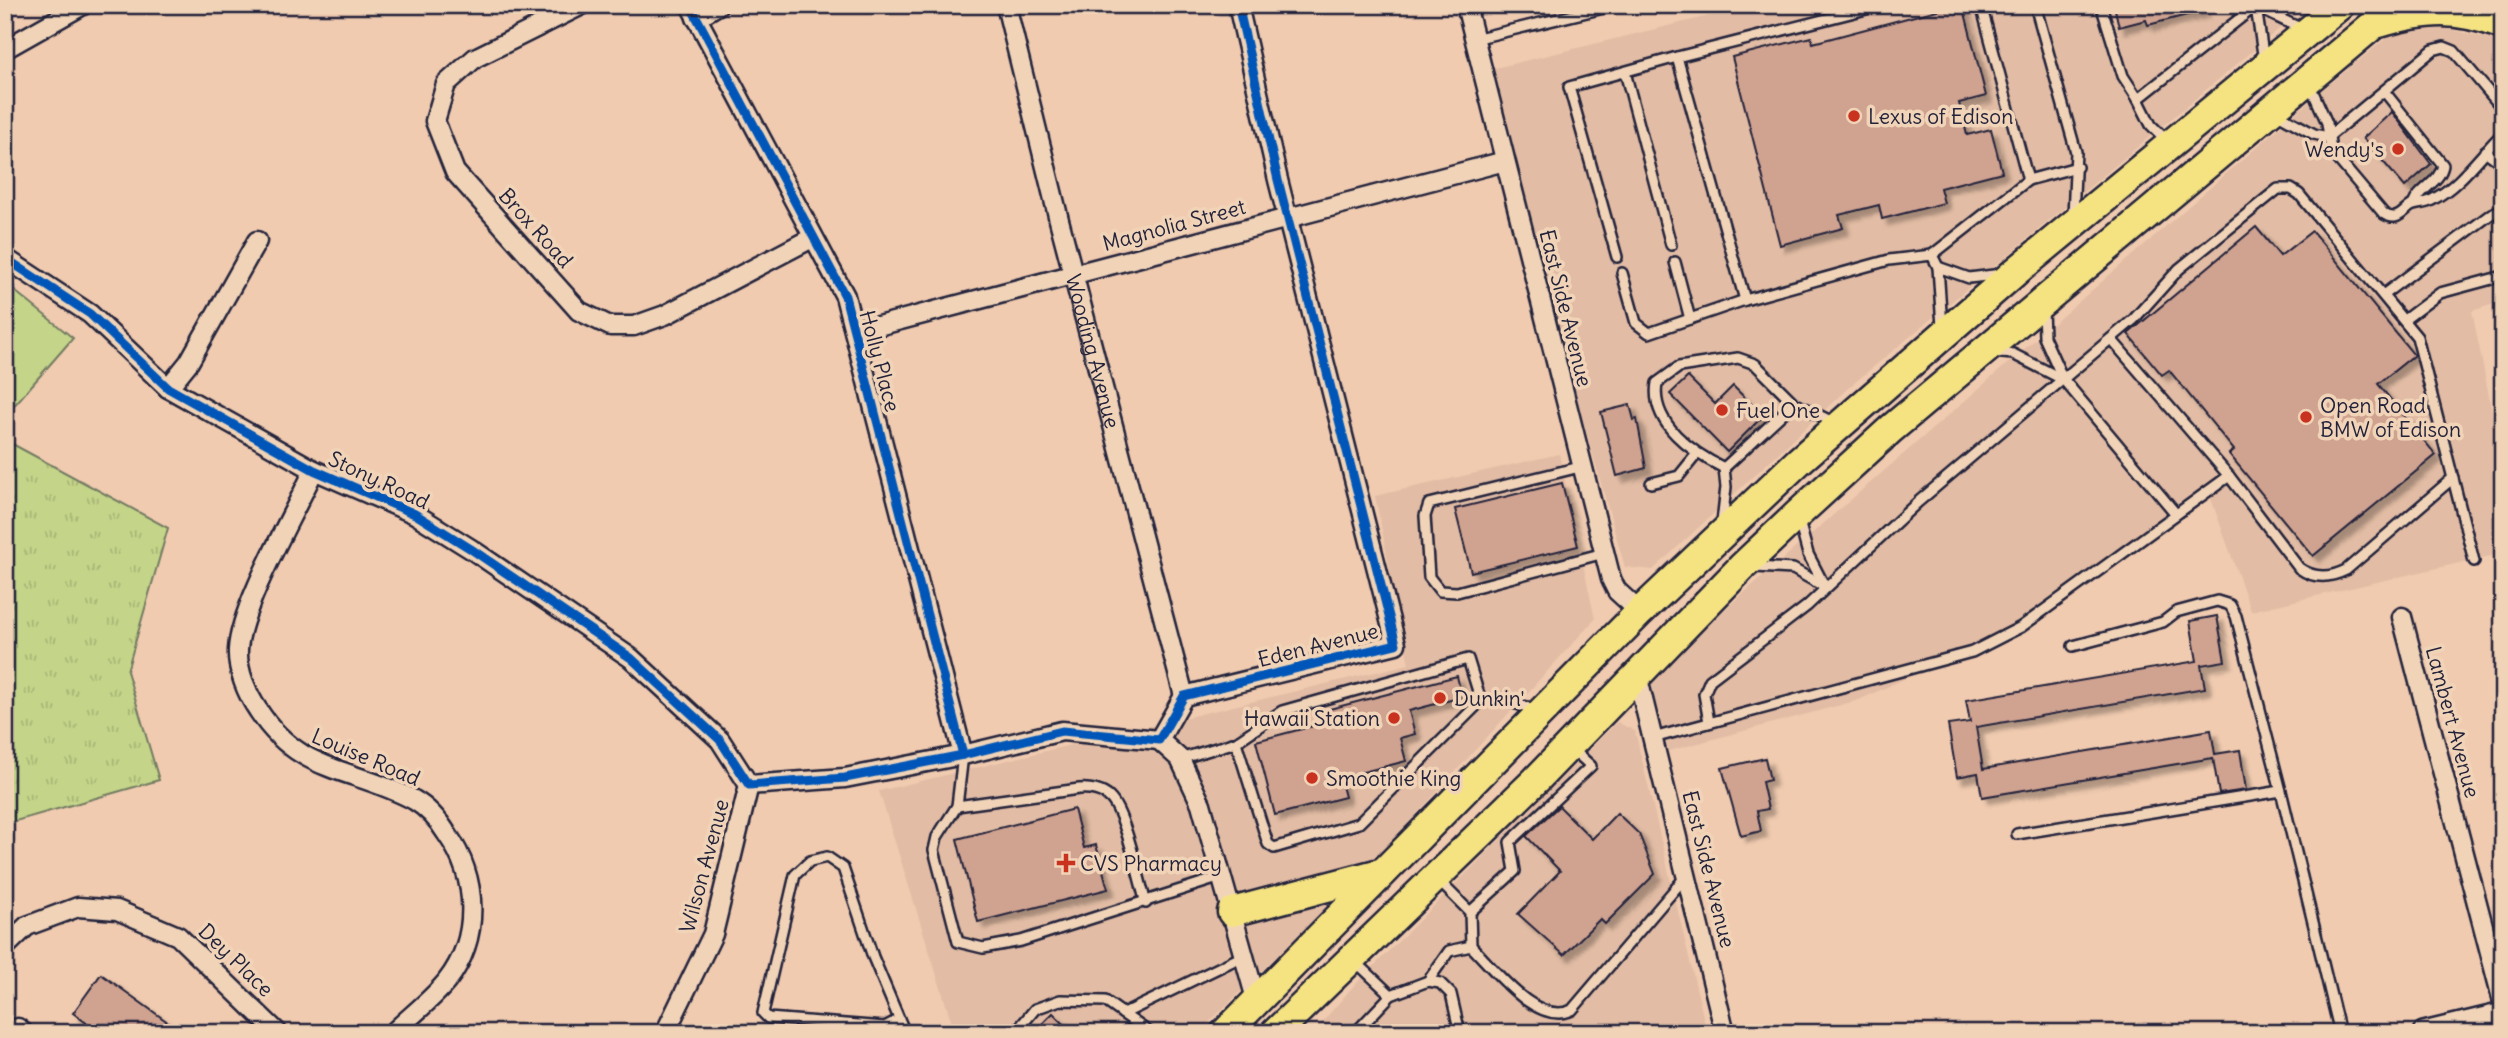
<svg xmlns="http://www.w3.org/2000/svg" width="2508" height="1038" viewBox="0 0 2508 1038" font-family="Delius,sans-serif">
<defs>
<pattern id="park-tufts" width="24" height="20" patternUnits="userSpaceOnUse" patternTransform="scale(1.75)"><rect width="24" height="20" fill="#c4d488"/><path d="M3 7l-1-3M5 7V3M7 7l1-3M15 17l-1-3M17 17v-4M19 17l1-3" fill="none" stroke="#a8b676"/></pattern>
<filter id="shadow"><feDropShadow dx="6" dy="6" stdDeviation="2" flood-color="#0004"/></filter>
</defs>
<rect width="100%" height="100%" fill="#f0cbb0"/>
<filter id="ink" filterUnits="userSpaceOnUse"><feTurbulence type="fractalNoise" baseFrequency=".0143" numOctaves="2"/><feDisplacementMap in="SourceGraphic" scale="14" xChannelSelector="R" yChannelSelector="G"/><feConvolveMatrix kernelMatrix="1 2 1 2 8 2 1 2 1" color-interpolation-filters="sRGB"/></filter>
<g filter="url(#ink)">
<g fill="#e2bca4">
<path d="M1754,5H2308L1847,389L1653,570L1625,567L1483,71Z"/>
<path d="M2428,24L2495,40L2503,51V301L2472,311L2503,467V553L2251,611L2209,493L2011,629L1859,700L1669,751L1648,676L2326,87L2399,28Z"/>
<path d="M1559,454L1595,619L1371,864L1198,1033H955L879,791L1409,664L1375,496Z"/>
<path d="M1617,722L1635,731L1707,1033H1313L1349,991Z"/>
</g>
<path fill="#c4d488" stroke="#737b62" stroke-width="2" d="M5,283L73,338L5,416Z"/>
<path fill="url(#park-tufts)" stroke="#737b62" stroke-width="2" d="M5,440L168,528L127,671L159,780L5,824Z"/>
<g fill="#d0a290" stroke="#22223b" stroke-width="2" filter="url(#shadow)">
<path d="M1956,5H1963L1986,96L1959,103L1967,135L1991,129L2002,172L1940,188L1944,203L1882,219L1879,205L1839,215L1843,228L1780,245L1732,57L1811,37L1813,43Z"/>
<path d="M2114,5H2202L2203,11L2148,25L2146,20L2119,27Z"/>
<path d="M2392,112L2431,164L2405,187L2363,138Z"/>
<path d="M2256,227L2280,256L2312,231L2414,355L2378,384L2436,455L2313,556L2229,454L2234,450L2169,370L2162,375L2128,334Z"/>
<path d="M1688,377L1715,404L1733,386L1763,416L1727,452L1670,394Z"/>
<path d="M1630,405L1634,420L1637,419L1646,468L1617,476L1601,412Z"/>
<path d="M1562,483L1578,546L1471,572L1455,509Z"/>
<path d="M2217,616L2225,661L2201,665L2205,688L1976,727L1983,769L2211,730L2215,754L2240,750L2246,790L2219,794L2213,758L1982,797L1978,773L1957,777L1948,725L1970,722L1966,700L2197,661L2190,621Z"/>
<path d="M1457,676L1462,697L1409,711L1415,734L1400,738L1406,761L1340,778L1345,797L1275,815L1256,741L1321,724L1318,712Z"/>
<path d="M1765,758L1770,780L1762,782L1768,809L1757,811L1761,831L1741,836L1722,768Z"/>
<path d="M1559,806L1592,839L1617,813L1639,834L1655,874L1605,924L1600,919L1564,955L1518,914L1560,871L1526,836Z"/>
<path d="M1074,809L1084,848L1096,845L1108,889L978,922L957,839Z"/>
<path d="M101,974L183,1033H100L73,1013Z"/>
<path d="M1053,1013L1073,1033H1033Z"/>
</g>
<g fill="none" stroke-linecap="round" stroke-linejoin="round">
<g stroke="#22223b" stroke-width="14">
<g id="service">
<path d="M1981,5L2028,180"/>
<path d="M2035,5L2076,152L2073,215"/>
<path d="M2101,5L2123,76L2138,99"/>
<path d="M2256,7L2264,61"/>
<path d="M2256,7L2302,29"/>
<path d="M1474,39L1616,5"/>
<path d="M1625,72L1671,245"/>
<path d="M2309,83L2327,123L2331,151L2384,214C2397,222 2401,213 2411,206C2417,203 2426,204 2432,200C2461,185 2480,155 2503,133"/>
<path d="M2384,91L2443,165C2440,183 2419,188 2413,205"/>
<path d="M2276,113L2314,134L2328,137"/>
<path d="M2328,137L2433,50L2444,47L2454,51L2503,109"/>
<path d="M2169,143L2151,125L2138,99L2257,5"/>
<path d="M2485,151L2503,164"/>
<path d="M1932,255L2028,180L2077,167"/>
<path d="M1617,257L1569,87L1677,57"/>
<path d="M1675,262L1690,319"/>
<path d="M1622,273L1636,323L1649,333L1745,300L1889,260L1932,255L1938,267"/>
<path d="M2383,295L2491,214L2503,209"/>
<path d="M1745,300L1677,57L1882,5"/>
<path d="M2043,309L2044,337L2063,379L2176,514"/>
<path d="M2404,320L2440,293L2503,276"/>
<path d="M1942,327L1938,267L1969,278L2002,274"/>
<path d="M2111,339L2229,476L2299,568C2314,579 2330,578 2346,570L2453,478"/>
<path d="M1991,352L2013,354L2062,379"/>
<path d="M1584,466L1429,504L1425,516L1429,577L1440,591L1457,592L1604,553"/>
<path d="M1724,468C1693,453 1650,424 1657,383L1679,367L1738,358L1755,364L1794,403L1835,423"/>
<path d="M1724,468L1794,403"/>
<path d="M1651,483L1679,476L1696,455"/>
<path d="M1799,521L1808,554L1825,587"/>
<path d="M1722,522L1726,487L1724,468"/>
<path d="M1754,567L1793,569L1825,587"/>
<path d="M2073,646L2163,622L2176,612L2217,601L2230,605L2236,616L2281,791"/>
<path d="M1709,722L1704,694L1710,680L1807,606L1918,502L2134,319L2179,269L2278,189H2291L2299,194L2417,337L2474,561"/>
<path d="M1653,738L1972,652L2021,627L2229,476"/>
<path d="M1236,742L1282,711L1468,659L1481,701"/>
<path d="M963,755L957,806L937,837L934,850L958,942L983,948L1021,941L1221,877"/>
<path d="M1180,759L1236,742L1268,844L1274,848L1359,823L1481,701L1500,699L1537,710"/>
<path d="M957,806L1079,789C1089,788 1102,790 1110,798C1125,812 1139,880 1146,903"/>
<path d="M2017,834L2281,791L2340,1033"/>
<path d="M1439,881L1470,912"/>
<path d="M1471,946L1470,912L1515,871L1510,842L1591,766L1570,747"/>
<path d="M1355,961L1391,995"/>
<path d="M1428,981L1449,951L1471,946C1494,969 1537,1027 1572,1010L1687,875"/>
<path d="M1123,1014L1243,956"/>
<path d="M898,1020L885,1027L768,1018L763,1013L795,875L810,861L827,857L843,868L873,957L905,1033"/>
<path d="M1015,1033L1035,1009L1060,1000L1105,1001L1150,1033"/>
<path d="M1355,1033L1391,995L1428,981L1440,983L1451,994L1460,1033"/>
</g>
</g>
<g stroke="#22223b" stroke-width="23">
<g id="minor">
<path d="M582,5L475,58L446,84L435,121L455,172L579,311L610,326H634L665,315L812,238"/>
<path d="M690,5L845,296L963,755"/>
<path id="s1" d="M1006,5L1059,220L1184,696"/>
<path d="M1466,5L1611,579L1617,591L1640,612"/>
<path d="M696,18L718,5"/>
<path d="M5,49L83,5"/>
<path d="M5,258L90,314L168,388L314,470L415,514L471,549L631,658L720,740L749,785"/>
<path d="M855,332L1505,161"/>
<path d="M168,388L189,362L257,241"/>
<path d="M314,470C294,514 240,606 238,650C237,670 247,694 258,710C300,775 353,767 414,800C428,808 439,821 447,834C478,878 481,937 447,981C432,1000 410,1016 393,1033"/>
<path d="M2402,617L2503,1002"/>
<path d="M1637,675L1725,1033"/>
<path d="M1159,740L1180,759L1201,804L1256,999"/>
<path d="M749,785L845,778L963,755L1062,731L1159,740L1184,696L1396,644L1278,180L1238,5"/>
<path d="M5,947L27,926L78,907L117,910L178,936L278,1033"/>
<path d="M18,1028L24,1033"/>
<path d="M665,1033L713,934L749,785"/>
</g>
</g>
<g stroke="#22223b" stroke-width="26">
<path id="tertiary" d="M2424,1033L2503,1014"/>
</g>
<g stroke="#22223b" stroke-width="33">
<g id="trunk">
<path d="M2379,23C2427,9 2456,7 2503,25"/>
<path d="M1232,912L1380,873"/>
<path d="M1225,1033L1640,612L1800,460L2014,273L2340,5"/>
<path d="M1275,1033L1536,780L1742,567L1798,514L1891,429L2397,5"/>
</g>
</g>
<use href="#service" stroke="#f1d4b8" stroke-width="9"/>
<use href="#minor" stroke="#f1d4b8" stroke-width="18"/>
<use href="#tertiary" stroke="#f1d4b8" stroke-width="21"/>
<use href="#trunk" stroke="#f5e382" stroke-width="28"/>
<g stroke="#f1d4b8" stroke-width="13">
<g id="cycleway">
<path d="M690,5L845,296L963,755"/>
<path d="M5,258L90,314L168,388L314,470L415,514L471,549L631,658L720,740L749,785L845,778L963,755L1062,731L1159,740L1184,696L1396,644L1278,180L1238,5"/>
</g>
</g>
<use href="#cycleway" stroke="#0057b8" stroke-width="9"/>
</g>
</g>
<g fill="#c8321e" stroke="#f1d4b8" stroke-width="2.5">
<circle cx="1854" cy="116" r="7"/>
<circle cx="2398" cy="149" r="7"/>
<circle cx="1722" cy="410" r="7"/>
<circle cx="2306" cy="417" r="7"/>
<circle cx="1440" cy="698" r="7"/>
<circle cx="1394" cy="718" r="7"/>
<circle cx="1312" cy="778" r="7"/>
<path d="M1062.5 852.5h7v7h7v7h-7v7h-7v-7h-7v-7h7z"/>
</g>
<g text-anchor="middle" dominant-baseline="central" stroke-width="7" stroke-linejoin="round" paint-order="stroke">
<g font-size="21" fill="#22223b" stroke="#f1d4b8" text-anchor="start">
<text x="1868" y="116">Lexus of Edison</text>
<text x="2384" y="149" text-anchor="end">Wendy's</text>
<text x="2320" y="405">Open Road<tspan x="2320" dy="24">BMW of Edison</tspan></text>
<text x="1736" y="410">Fuel One</text>
<text x="1454" y="698">Dunkin'</text>
<text x="1380" y="718" text-anchor="end">Hawaii Station</text>
<text x="1326" y="778">Smoothie King</text>
<text x="1080" y="863">CVS Pharmacy</text>
</g>
<g font-size="21" fill="#22223b" stroke="#f1d4b8">
<text transform="translate(1174 225) rotate(-15)">Magnolia Street</text>
<text transform="translate(536 228) rotate(48)">Brox Road</text>
<text transform="translate(1566 308) rotate(76)">East Side Avenue</text>
<text stroke="none"><textPath href="#s1" startOffset="357">Wooding Avenue</textPath></text>
<text transform="translate(880 361) rotate(75)">Holly Place</text>
<text transform="translate(379 480) rotate(25)">Stony Road</text>
<text transform="translate(1318 645) rotate(-14)">Eden Avenue</text>
<text transform="translate(2453 722) rotate(75)">Lambert Avenue</text>
<text transform="translate(366 757) rotate(23)">Louise Road</text>
<text transform="translate(704 866) rotate(-75)">Wilson Avenue</text>
<text transform="translate(1709 869) rotate(76)">East Side Avenue</text>
<text transform="translate(236 960) rotate(44)">Dey Place</text>
</g>
</g>
<rect width="2508" height="1038" fill="none" stroke="#f1d4b8" stroke-width="28"/>
<rect x="14" y="14" width="2480" height="1010" fill="none" stroke="#22223b" stroke-width="2.5" filter="url(#ink)"/>
</svg>
